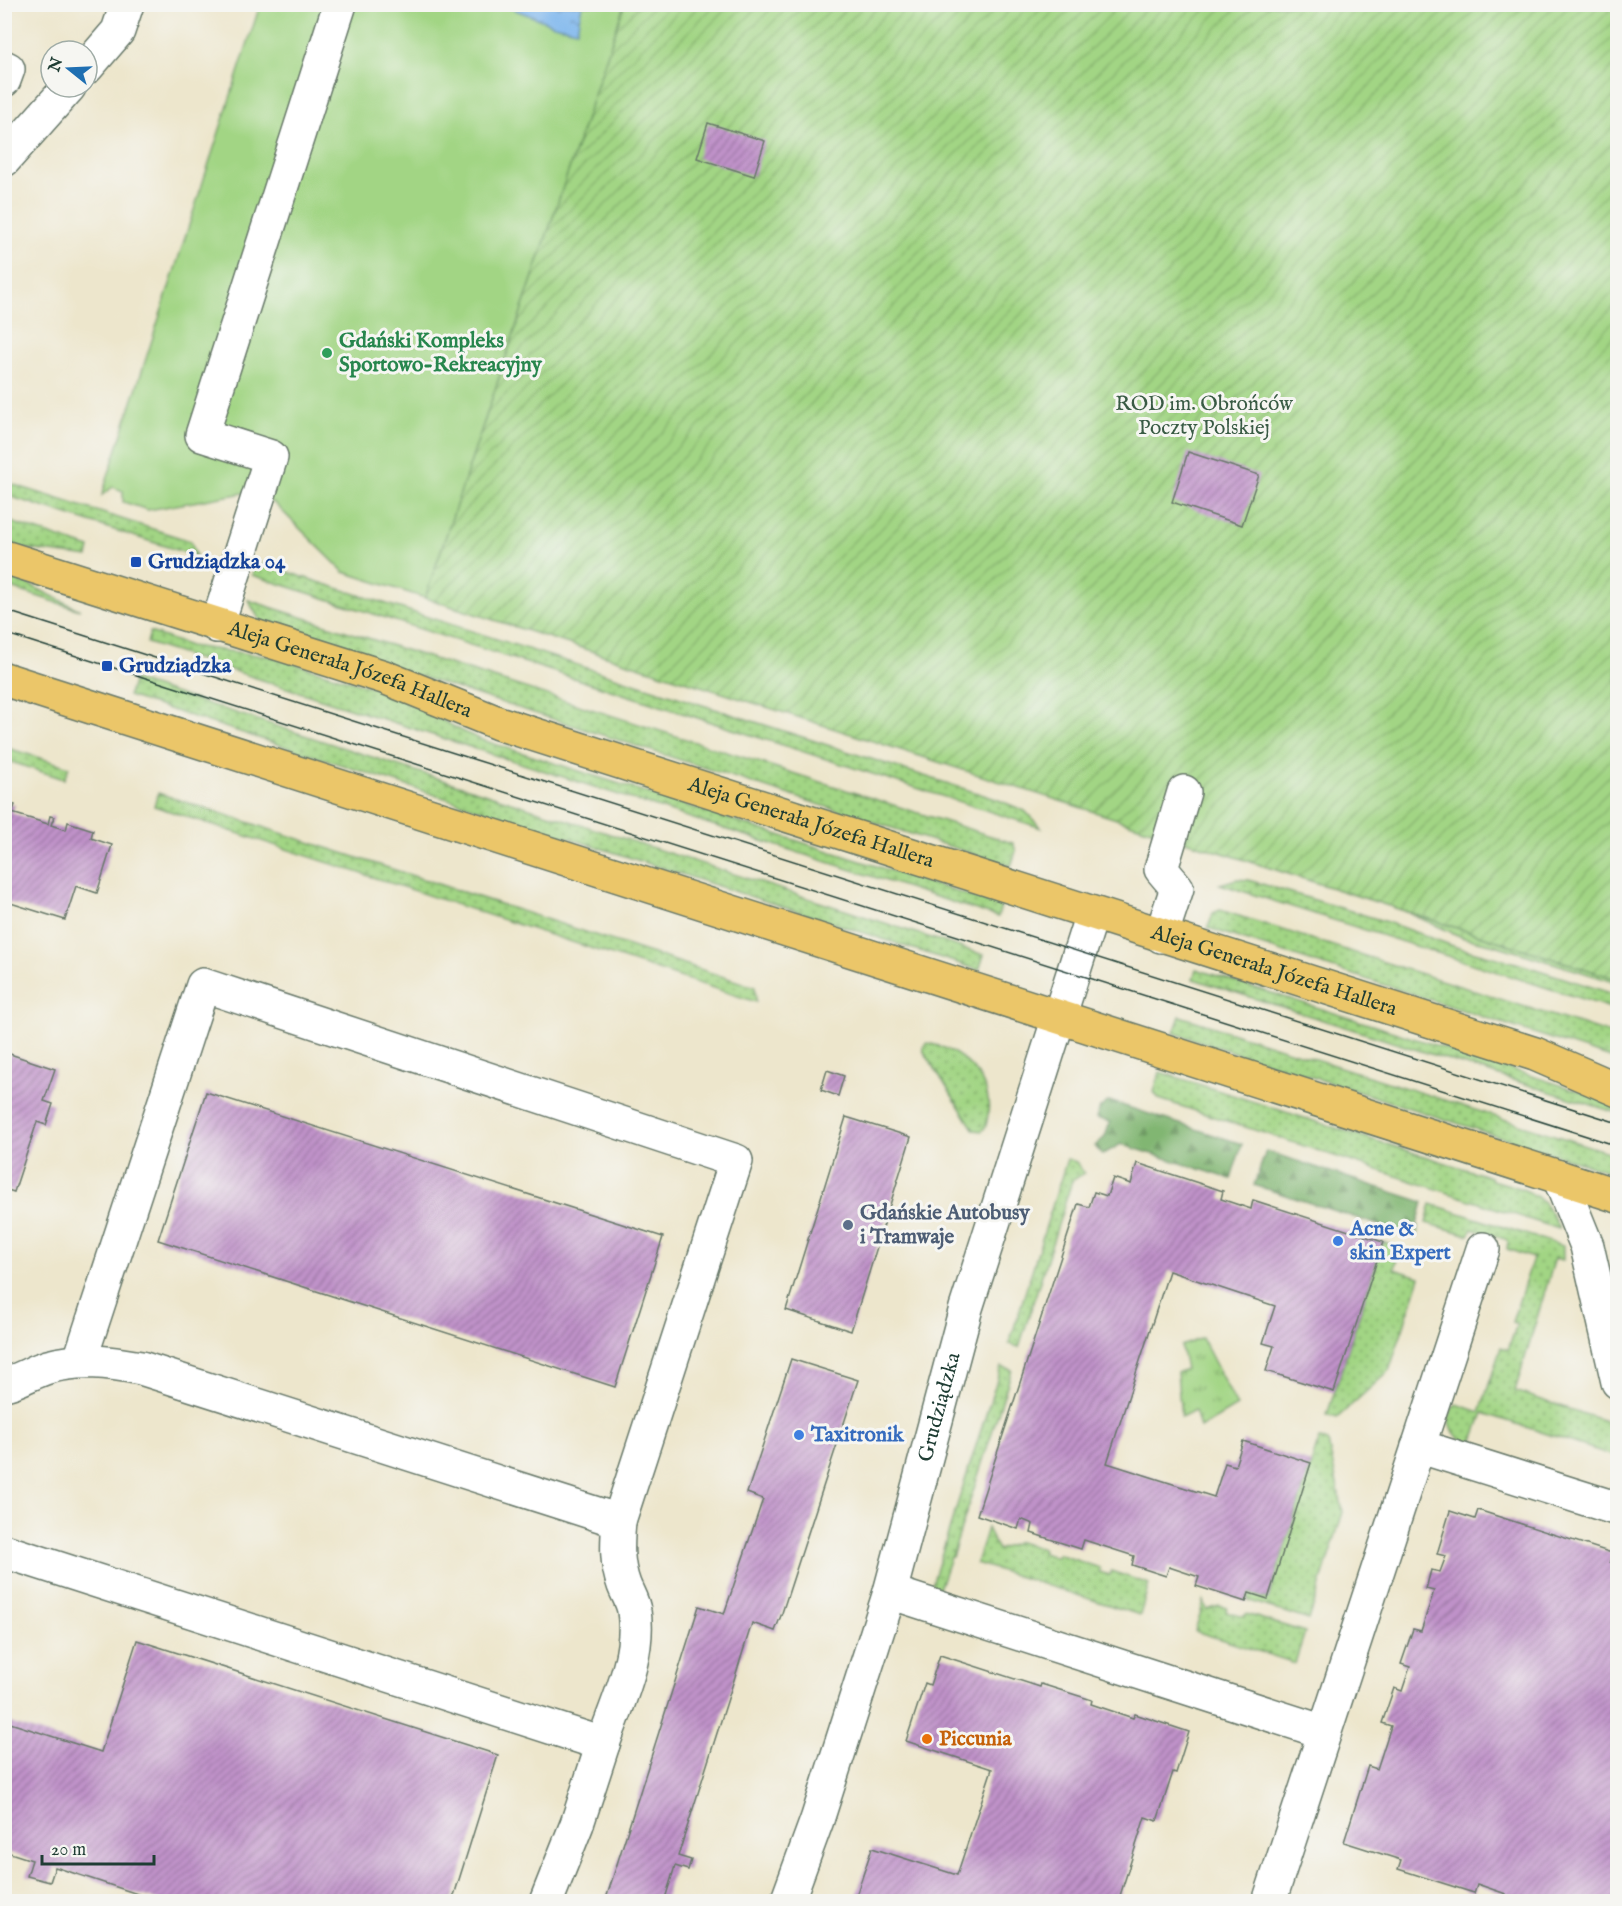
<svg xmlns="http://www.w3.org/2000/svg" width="1622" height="1906" viewBox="0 0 1622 1906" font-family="'IM FELL English',serif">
<defs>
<pattern id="grass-dots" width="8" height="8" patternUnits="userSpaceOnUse" patternTransform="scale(1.5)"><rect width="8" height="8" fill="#a2d584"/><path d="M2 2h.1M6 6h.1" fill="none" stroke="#83ae6d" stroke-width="1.8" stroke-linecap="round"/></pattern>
<pattern id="forest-firs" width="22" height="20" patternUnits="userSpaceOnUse" patternTransform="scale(1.5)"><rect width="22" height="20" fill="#81b672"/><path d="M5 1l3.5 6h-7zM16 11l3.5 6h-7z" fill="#69955e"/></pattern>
<pattern id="park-tufts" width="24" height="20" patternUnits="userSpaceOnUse" patternTransform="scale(1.5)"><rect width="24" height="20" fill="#a2d584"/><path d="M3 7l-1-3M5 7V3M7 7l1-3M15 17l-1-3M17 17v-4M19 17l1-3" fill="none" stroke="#83ae6d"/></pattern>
<pattern id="garden-furrows" width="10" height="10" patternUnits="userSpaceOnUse" patternTransform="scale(1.5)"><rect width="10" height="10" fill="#a2d584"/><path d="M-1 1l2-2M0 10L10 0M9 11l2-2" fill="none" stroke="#83ae6d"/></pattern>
<pattern id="water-ripples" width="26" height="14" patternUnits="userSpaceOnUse" patternTransform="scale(1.5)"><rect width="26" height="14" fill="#7db6ed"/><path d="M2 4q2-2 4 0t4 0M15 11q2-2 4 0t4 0" fill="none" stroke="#6695c1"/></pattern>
<pattern id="building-hatch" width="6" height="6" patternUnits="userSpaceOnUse" patternTransform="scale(1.5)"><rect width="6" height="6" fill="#c092c9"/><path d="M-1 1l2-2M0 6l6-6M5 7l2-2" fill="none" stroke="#9b78a4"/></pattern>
</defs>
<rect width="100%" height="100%" fill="#f6f6f2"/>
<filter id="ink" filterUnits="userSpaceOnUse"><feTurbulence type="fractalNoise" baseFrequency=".0167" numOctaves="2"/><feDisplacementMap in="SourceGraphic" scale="12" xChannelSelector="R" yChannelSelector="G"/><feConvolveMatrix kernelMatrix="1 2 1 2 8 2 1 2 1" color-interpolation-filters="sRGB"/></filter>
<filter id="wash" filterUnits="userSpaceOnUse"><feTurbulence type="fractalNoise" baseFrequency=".008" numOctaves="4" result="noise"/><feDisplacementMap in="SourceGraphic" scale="24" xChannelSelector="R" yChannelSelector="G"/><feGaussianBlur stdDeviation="1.35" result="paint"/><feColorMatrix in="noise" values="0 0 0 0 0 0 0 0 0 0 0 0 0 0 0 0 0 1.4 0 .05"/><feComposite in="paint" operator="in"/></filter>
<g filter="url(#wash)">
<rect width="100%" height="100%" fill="#ede6cc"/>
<g fill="url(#grass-dots)" stroke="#60895c" stroke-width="1.5">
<path d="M5,482L191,541L196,556L5,495Z"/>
<path d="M5,520L90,548L88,557L5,546Z"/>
<path d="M256,562L996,799L1025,811L1041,828L252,575Z"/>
<path d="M4,572L80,610L5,586Z"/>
<path d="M248,600L1013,843L1016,851L1011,866L272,629L262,624Z"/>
<path d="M150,632L190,646L273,657L391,693L466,733L482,740L1001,906L998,917L147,643Z"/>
<path d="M134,680L984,955L979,970L128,696Z"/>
<path d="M4,747L69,767L64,779L5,760Z"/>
<path d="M158,793L755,987L756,1002L154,806Z"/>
<path d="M1237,879L1248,880L1262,884L1387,922L1456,947L1520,964L1617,995V1010L1220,884Z"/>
<path d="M1220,910L1617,1036V1060L1208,928L1213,913Z"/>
<path d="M1404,911L1617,979V983L1495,945L1464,938Z"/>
<path d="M1196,969L1617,1103V1113L1193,979Z"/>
<path d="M1180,1016L1617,1155V1174L1174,1033Z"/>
<path d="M927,1043C960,1049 993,1078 988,1114C987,1121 987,1127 982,1131L974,1130L924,1052L923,1047Z"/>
<path d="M1160,1072L1490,1177L1492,1180C1530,1191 1542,1191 1559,1229L1159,1099L1154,1092Z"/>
<path d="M1067,1159L1076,1162L1084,1173L1072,1181L1019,1347L1009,1344Z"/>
<path d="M1431,1204L1563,1246V1260L1555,1258L1515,1391L1617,1425V1457L1483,1413L1472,1443L1467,1444C1453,1436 1445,1422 1453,1406L1457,1404L1480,1412L1501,1347L1508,1350L1517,1324L1512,1322L1533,1258L1507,1249L1508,1240L1472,1229L1469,1235L1426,1223Z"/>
<path d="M1383,1242L1400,1248L1394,1269L1420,1277L1389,1371L1337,1418L1327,1415Z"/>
<path d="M1001,1367L1012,1370L952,1557H950L939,1589L931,1587Z"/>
<path d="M1319,1439L1328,1442L1343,1512L1309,1620L1247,1600L1249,1593L1268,1599Z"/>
<path d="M987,1528L998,1550L1019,1542L1043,1549L1042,1553L1057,1557L1058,1554L1100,1568L1099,1572L1110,1575L1111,1571L1149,1584L1140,1615L976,1563Z"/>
<path d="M1204,1601L1207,1610L1219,1606L1227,1608L1226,1612L1244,1617L1246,1614L1305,1632L1295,1663L1195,1631Z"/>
</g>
<g fill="url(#forest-firs)" stroke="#507a53" stroke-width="1.5">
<path d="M1109,1101L1242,1144L1231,1179L1121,1144L1102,1155L1095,1146L1105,1137L1110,1122L1096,1118L1100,1108Z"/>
<path d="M1266,1151L1423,1202L1417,1225L1419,1226L1416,1237L1254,1185Z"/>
</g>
<path fill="url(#park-tufts)" stroke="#60895c" stroke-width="1.5" d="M1202,1338L1237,1406L1200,1428L1195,1410L1181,1417L1177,1373L1186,1369L1181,1346Z"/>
<path fill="url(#garden-furrows)" stroke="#60895c" stroke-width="1.5" d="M624,5H1617V979L425,598Z"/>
<path fill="#a2d584" stroke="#60895c" stroke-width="1.5" d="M260,5H624L425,598L344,572L274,503L244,493L148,510L123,502V491L113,487L102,495Z"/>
<path fill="url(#water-ripples)" stroke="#4e7a90" stroke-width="1.5" d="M505,5V4L582,5L577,30L554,25L505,6Z"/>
<g id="blocks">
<g fill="url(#building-hatch)">
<path d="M708,123L765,141L754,176L697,158Z"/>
<path d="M1188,452L1259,475L1242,525L1172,502Z"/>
<path d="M4,802L15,805L12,813L48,824L50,816L54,817L51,825L66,830L68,822L93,830L91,838L112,845L97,893L76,886L65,920L4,901Z"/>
<path d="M4,1052L55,1069L44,1101L53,1104L46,1125L37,1122L14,1192L4,1189Z"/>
<path d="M827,1070L844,1076L838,1096L821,1090Z"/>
<path d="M206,1092L663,1237L615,1387L158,1240Z"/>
<path d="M846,1117L911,1137L851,1331L786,1310Z"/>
<path d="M1137,1163L1223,1191L1221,1199L1251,1209L1253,1200L1383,1242L1334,1392L1266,1371L1274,1346L1263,1343L1275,1306L1169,1271L1107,1463L1214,1497L1225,1463L1235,1466L1243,1441L1311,1463L1268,1599L1249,1593L1246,1602L1196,1586L1199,1577L1169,1567L1166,1576L1132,1565L1134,1556L1084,1540L1081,1549L1031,1533L1033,1524L1021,1519L1018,1529L977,1515L1078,1204L1089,1207L1094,1192L1107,1196L1113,1178L1131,1184Z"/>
<path d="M791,1359L858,1380L782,1613L775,1631L752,1623L678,1856L691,1860L688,1870L675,1866L664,1902H605L699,1606L724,1614L763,1499L747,1493Z"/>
<path d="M1478,1510L1612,1553L1610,1562L1618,1565V1902H1530L1525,1900L1524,1902H1503L1506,1894L1477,1884L1474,1893L1398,1869L1401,1860L1344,1842L1368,1766L1377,1769L1391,1726L1382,1723L1394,1688L1402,1691L1410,1667L1401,1664L1413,1629L1421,1631L1434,1591L1426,1589L1431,1570L1440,1572L1446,1556L1437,1554L1450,1511L1475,1519Z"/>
<path d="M137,1640L498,1755L452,1902H162L55,1867L50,1882L27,1876L32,1860L4,1851V1721L101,1752Z"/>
<path d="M940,1655L1040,1687L1041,1684L1092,1700L1091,1704L1133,1718L1135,1714L1189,1732L1176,1773L1173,1772L1157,1821L1145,1817L1118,1902H854L872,1848L957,1875L992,1769L906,1741L925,1683L930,1685Z"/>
</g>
</g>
</g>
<g filter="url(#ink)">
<use href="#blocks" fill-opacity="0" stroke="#677869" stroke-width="1.5"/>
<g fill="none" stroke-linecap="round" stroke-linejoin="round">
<g stroke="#677869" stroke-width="36">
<g id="minor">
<path d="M4,67L8,69L4,80"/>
<path d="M87,67L118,31L127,4"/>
<path d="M4,160L69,87"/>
<path d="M217,626L271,457L202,435L340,4"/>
<path d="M1161,936L1177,888L1161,869L1184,792"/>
<path d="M1559,1177L1587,1246L1618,1382"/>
<path d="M80,1360L203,985L736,1161L619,1521"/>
<path d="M4,1384C20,1381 33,1371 48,1367C80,1358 109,1362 141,1368L619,1521C617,1544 616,1563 624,1585C627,1593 633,1602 634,1611C641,1656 617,1703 603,1744L4,1551"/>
<path d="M1418,1446L1618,1509"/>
<path d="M890,1592L1324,1732"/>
<path d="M546,1902L577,1824L603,1744"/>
<path id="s1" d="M787,1902L817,1820L890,1592L966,1308L1092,914"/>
<path d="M1269,1902L1483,1249"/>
</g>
</g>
<g stroke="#677869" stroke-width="36">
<g id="major">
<path id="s2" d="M4,557L384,677L498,723L1535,1054L1618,1090"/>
<path d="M4,679L1618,1196"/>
</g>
</g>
<use href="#minor" stroke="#fff" stroke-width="33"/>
<use href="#major" stroke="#ebc669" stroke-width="33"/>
<g stroke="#1f3d34" stroke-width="1.5">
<path d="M4,610L1618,1123"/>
<path d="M4,633L1618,1146"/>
</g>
</g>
</g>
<circle fill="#2e9e5b" stroke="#f6f6f2" stroke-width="2" cx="327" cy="353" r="6"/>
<g fill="#1a4fb4" stroke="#f6f6f2" stroke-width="2">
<rect x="130" y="556" width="12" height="12" rx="3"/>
<rect x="101" y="660" width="12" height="12" rx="3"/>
</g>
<circle fill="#5c6f8a" stroke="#f6f6f2" stroke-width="2" cx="848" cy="1225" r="6"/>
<g fill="#3f7fe0" stroke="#f6f6f2" stroke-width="2">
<circle cx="1338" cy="1241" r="6"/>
<circle cx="799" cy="1435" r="6"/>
</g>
<circle fill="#e8710a" stroke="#f6f6f2" stroke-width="2" cx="927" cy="1739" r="6"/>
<g text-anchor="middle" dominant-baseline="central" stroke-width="6" stroke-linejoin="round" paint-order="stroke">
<g font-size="21" font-weight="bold" fill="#27864d" stroke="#f6f6f2" text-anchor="start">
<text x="339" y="341">Gdański Kompleks<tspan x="339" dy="24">Sportowo-Rekreacyjny</tspan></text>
</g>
<g font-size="21" fill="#395b44" stroke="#f6f6f2">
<text x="1204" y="404">ROD im. Obrońców<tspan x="1204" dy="24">Poczty Polskiej</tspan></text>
</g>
<g font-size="21" font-weight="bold" fill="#164399" stroke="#f6f6f2" text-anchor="start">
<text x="148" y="562">Grudziądzka 04</text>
<text x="119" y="666">Grudziądzka</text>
</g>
<g font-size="21" fill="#1f3d34" stroke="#f6f6f2">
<text stroke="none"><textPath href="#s2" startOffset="364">Aleja Generała Józefa Hallera</textPath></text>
<text stroke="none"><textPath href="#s2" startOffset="850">Aleja Generała Józefa Hallera</textPath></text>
<text stroke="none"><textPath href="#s2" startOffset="1336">Aleja Generała Józefa Hallera</textPath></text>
<text stroke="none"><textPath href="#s1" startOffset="518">Grudziądzka</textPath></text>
</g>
<g font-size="21" font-weight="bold" fill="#4e5e75" stroke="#f6f6f2" text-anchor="start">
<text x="860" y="1213">Gdańskie Autobusy<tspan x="860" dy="24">i Tramwaje</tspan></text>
</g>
<g font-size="21" font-weight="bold" fill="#366cbe" stroke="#f6f6f2" text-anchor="start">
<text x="1350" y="1229">Acne &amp;<tspan x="1350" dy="24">skin Expert</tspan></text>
<text x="811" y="1435">Taxitronik</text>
</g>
<g font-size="21" font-weight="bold" fill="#c56008" stroke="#f6f6f2" text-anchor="start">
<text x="939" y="1739">Piccunia</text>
</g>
</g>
<rect width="1622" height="1906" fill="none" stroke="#f6f6f2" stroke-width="24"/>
<g transform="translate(69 69) rotate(288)"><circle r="28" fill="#f6f6f2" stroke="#a0aca6" stroke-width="1.5"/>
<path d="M0-4.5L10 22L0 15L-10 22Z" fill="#1f6fb2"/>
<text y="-9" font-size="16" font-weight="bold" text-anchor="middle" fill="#1f3d34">N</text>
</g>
<path d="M42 1855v9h112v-9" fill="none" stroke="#1f3d34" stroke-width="3"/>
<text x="51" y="1855" font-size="18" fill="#1f3d34" stroke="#f6f6f2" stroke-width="4.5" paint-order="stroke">20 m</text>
</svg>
